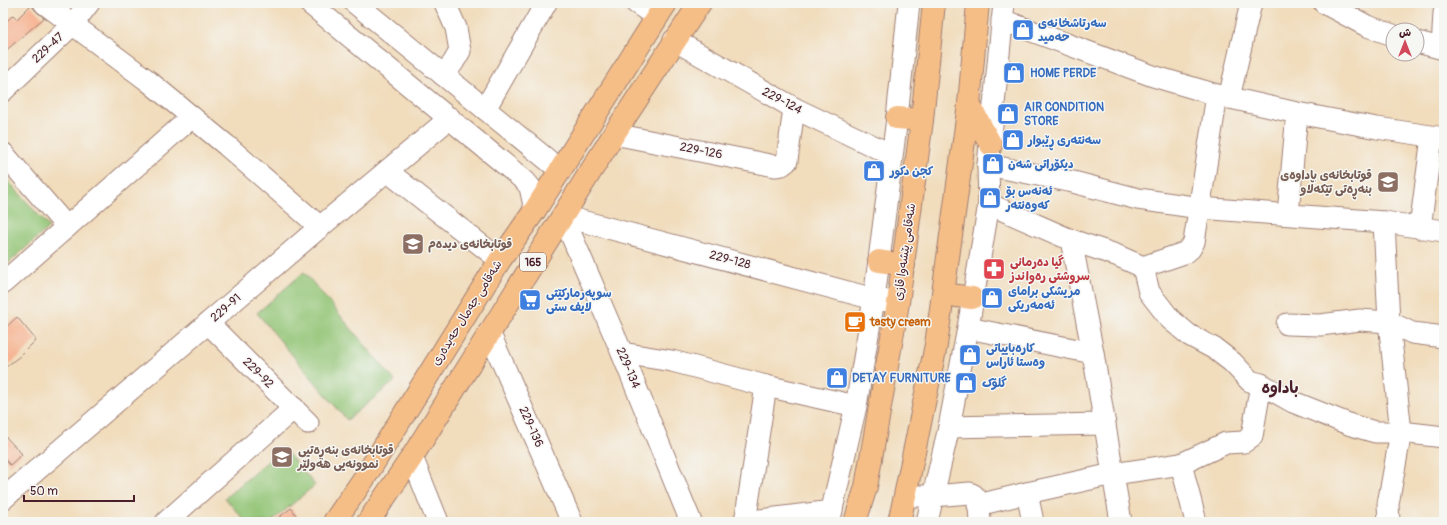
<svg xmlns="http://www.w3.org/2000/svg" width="1447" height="525" viewBox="0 0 1447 525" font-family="Pangolin,'Playpen Sans Arabic',sans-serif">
<rect width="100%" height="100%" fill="#f6f6f2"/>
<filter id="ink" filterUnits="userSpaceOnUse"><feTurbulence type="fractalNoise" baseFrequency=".025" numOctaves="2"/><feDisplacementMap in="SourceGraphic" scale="8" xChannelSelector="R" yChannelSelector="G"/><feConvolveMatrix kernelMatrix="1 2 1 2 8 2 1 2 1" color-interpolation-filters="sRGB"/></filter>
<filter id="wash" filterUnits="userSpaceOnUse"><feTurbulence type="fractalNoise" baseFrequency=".012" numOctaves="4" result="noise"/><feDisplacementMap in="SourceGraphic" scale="16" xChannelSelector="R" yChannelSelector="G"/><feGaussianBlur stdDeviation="0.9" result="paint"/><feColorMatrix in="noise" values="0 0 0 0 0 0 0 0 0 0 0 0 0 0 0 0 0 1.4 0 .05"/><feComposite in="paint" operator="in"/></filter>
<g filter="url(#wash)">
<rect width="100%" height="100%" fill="#f1dcbb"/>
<g fill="#92c475" stroke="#6e7250">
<path d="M3,175L49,227L3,268Z"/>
<path d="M304,272L395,381L347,420L257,313Z"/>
<path d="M283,448L315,485L271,522H246L225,498Z"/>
</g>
<g id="blocks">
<g fill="#f6b08d">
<path d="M31,5L37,12L44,18L3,53V25L13,15L17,19Z"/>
<path d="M17,317L36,340L20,356L3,369V330Z"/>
<path d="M3,434L22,454L10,465L3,457Z"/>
<path d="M291,508L301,522H273Z"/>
</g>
</g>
</g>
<g filter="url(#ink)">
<use href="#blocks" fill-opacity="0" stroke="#9e7e73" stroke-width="1"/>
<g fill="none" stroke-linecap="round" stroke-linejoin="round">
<g stroke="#9e7e73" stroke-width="23">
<g id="minor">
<path d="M44,3L147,80L226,145L320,227"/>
<path d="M309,3L525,181L530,187L535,210"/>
<path d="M355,3L560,170"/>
<path d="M636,3L657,17"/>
<path d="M1324,3L1367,26L1393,35"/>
<path d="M1002,20L1153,76L1217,95L1297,113L1377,128L1444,138"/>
<path d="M674,40L794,108L892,155"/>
<path d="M1417,42L1444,49"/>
<path d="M1442,48L1444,13"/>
<path d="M443,75L453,63L460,51L456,28L445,3"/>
<path d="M3,91L73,24L89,3"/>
<path d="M1229,98L1251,3"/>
<path d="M485,109L546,3"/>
<path d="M614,134L775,166L782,165L787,161L794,108"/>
<path d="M3,153L67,227"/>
<path d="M988,165L1073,182L1138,199L1200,208L1384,222L1444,231"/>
<path d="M387,171L500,260"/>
<path d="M989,204L1071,240L1116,255L1143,267L1149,292L1170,319L1189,335L1215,349L1232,362L1250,381L1261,384L1293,402L1351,425L1375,432H1401L1444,437"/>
<path d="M1288,214L1297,113"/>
<path d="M563,216L874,299L888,301"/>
<path d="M563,216L622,353L691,522"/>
<path d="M1384,222L1389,322L1401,432L1388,504L1389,522"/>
<path d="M1420,228L1432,137"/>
<path d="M1071,240L1093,353L1121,522"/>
<path d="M1143,267L1184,253L1190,249L1194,242L1217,95"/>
<path d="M3,283L192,117"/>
<path d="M208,323L308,423"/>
<path d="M1287,324L1320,325L1360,320L1389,322L1412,333L1444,337"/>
<path d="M968,328L1093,353"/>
<path d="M489,332L572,522"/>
<path d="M622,353L672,361L766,386L856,406"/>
<path d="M949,427L1105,424"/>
<path d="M412,457L438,522"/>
<path d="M1181,464L1196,522"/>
<path d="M905,496H933L970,493C981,497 979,512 980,522"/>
<path d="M3,499L320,227L450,118"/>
<path d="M978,505L1027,493"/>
<path d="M166,522L294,408"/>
<path d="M743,522L832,511"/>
<path d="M745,522L766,386"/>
<path d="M829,522L856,406L874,299L897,118L909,3"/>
<path d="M927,522L949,427L968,328L989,204L988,165L1004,3"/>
<path d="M1033,522L1027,493L1113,474L1181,464L1226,443L1244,442L1252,436L1261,384"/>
</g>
</g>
<g stroke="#9e7e73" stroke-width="24">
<g id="major">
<path d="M334,522L365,477L500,260L535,210L666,3"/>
<path d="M368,522L412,457L614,134L700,3"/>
</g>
</g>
<g stroke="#9e7e73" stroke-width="24">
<g id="highway">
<path d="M969,104L991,145"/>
<path d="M897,118L922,120"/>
<path d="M879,261L904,265"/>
<path d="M943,294L972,298"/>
<path d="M855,522L866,487L898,303L922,120L934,3"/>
<path d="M899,522L905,496L936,345L969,104L978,3"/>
</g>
</g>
<use href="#minor" stroke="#fff" stroke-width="21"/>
<use href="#major" stroke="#f6be87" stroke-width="22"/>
<use href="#highway" stroke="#f6be87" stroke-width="22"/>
</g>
</g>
<defs>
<g id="shop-square" transform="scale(1.15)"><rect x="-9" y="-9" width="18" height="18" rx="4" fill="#3f7fe0" stroke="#f6f6f2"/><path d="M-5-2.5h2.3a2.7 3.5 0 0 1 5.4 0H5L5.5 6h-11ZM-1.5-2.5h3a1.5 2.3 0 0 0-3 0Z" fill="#fff"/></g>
<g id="school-square" transform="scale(1.15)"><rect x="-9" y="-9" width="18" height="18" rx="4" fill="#8d6e63" stroke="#f6f6f2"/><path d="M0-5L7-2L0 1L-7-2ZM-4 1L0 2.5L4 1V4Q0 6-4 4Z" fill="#fff"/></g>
<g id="pharmacy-square" transform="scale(1.15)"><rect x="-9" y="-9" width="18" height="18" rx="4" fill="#e0444e" stroke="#f6f6f2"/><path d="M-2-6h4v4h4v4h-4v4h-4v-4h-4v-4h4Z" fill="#fff"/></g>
<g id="supermarket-square" transform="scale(1.15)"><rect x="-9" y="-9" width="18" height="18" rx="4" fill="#3f7fe0" stroke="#f6f6f2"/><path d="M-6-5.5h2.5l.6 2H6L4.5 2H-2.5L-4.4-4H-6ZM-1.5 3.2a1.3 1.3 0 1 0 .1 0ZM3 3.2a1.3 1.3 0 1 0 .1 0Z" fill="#fff"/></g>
<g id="cafe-square" transform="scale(1.15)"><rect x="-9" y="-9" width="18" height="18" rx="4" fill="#e8710a" stroke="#f6f6f2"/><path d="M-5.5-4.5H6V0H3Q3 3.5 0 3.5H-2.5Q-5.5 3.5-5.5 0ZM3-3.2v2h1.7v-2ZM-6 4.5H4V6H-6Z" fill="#fff"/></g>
</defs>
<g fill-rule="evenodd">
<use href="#shop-square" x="1023" y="30"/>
<use href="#shop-square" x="1014" y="73"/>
<use href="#shop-square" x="1008" y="114"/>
<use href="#shop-square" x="1013" y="140"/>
<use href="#shop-square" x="993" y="164"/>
<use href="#shop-square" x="874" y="171"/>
<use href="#school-square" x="1388" y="182"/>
<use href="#shop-square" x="990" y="198"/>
<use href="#school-square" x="413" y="244"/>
<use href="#pharmacy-square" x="994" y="269"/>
<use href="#shop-square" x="992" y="298"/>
<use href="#supermarket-square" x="530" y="300"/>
<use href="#cafe-square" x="855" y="322"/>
<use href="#shop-square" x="970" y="355"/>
<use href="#shop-square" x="837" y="378"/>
<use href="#shop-square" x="966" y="383"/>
<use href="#school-square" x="282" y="457"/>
</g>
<g text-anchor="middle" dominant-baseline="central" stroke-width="3" stroke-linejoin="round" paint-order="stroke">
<rect fill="#f6f6f2" stroke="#7e6067" stroke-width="1" x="520" y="253" width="26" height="18" rx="3"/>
<g font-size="11" font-weight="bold" fill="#4a1f2b">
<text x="533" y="262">165</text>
</g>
<g font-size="12" font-weight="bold" fill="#366cbe" stroke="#f6f6f2" text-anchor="start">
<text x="1038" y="23">سەرتاشخانەی<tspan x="1038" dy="14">حەمید</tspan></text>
<text x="1030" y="73">HOME PERDE</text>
<text x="1024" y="107">AIR CONDITION<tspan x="1024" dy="14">STORE</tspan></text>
<text x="1028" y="140">سەنتەری ڕێبوار</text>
<text x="1008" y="164">دیکۆراتی شەن</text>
<text x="890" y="171">كجن دكور</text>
<text x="1006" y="191">ئەنەس بۆ<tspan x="1006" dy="14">کەوەنتەر</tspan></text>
<text x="1008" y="291">مریشکی برامای<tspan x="1008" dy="14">ئەمەریکی</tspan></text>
<text x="546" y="293">سوپەرمارکێتی<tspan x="546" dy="14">لایف ستی</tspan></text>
<text x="986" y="348">کارەباییاتی<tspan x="986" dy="14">وەستا ئاراس</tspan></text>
<text x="852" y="378">DETAY FURNITURE</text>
<text x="982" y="383">گلۆک</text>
</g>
<g font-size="12" fill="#4a1f2b" stroke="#f6f6f2">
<text transform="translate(48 48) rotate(-43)">229-47</text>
<text transform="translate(782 101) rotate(28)">229-124</text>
<text transform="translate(701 151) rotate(11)">229-126</text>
<text transform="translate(905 252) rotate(-82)">شەقامی پێشەوا قازی</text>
<text transform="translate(730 260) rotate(15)">229-128</text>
<text transform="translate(226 308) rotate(-41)">229-91</text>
<text transform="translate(467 313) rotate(-58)">شەقامی جەمال حەیدەری</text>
<text transform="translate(628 368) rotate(67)">229-134</text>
<text transform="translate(258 373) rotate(45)">229-92</text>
<text transform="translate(531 427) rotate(66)">229-136</text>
</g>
<g font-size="12" font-weight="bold" fill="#785e54" stroke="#f6f6f2" text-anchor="start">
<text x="1372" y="175" text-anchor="end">قوتابخانەی باداوەی<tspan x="1372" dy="14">بنەڕەتی تێکەڵاو</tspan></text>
<text x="428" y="244">قوتابخانەی دیدەم</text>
<text x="298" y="450">قوتابخانەی بنەڕەتیی<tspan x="298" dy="14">نموونەیی هەولێر</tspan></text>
</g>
<g font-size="12" font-weight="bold" fill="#be3a42" stroke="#f6f6f2" text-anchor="start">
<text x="1010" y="262">گیا دەرمانی<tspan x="1010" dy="14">سروشتی رەواندز</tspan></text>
</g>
<g font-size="12" font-weight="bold" fill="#c56008" stroke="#f6f6f2" text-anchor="start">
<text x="870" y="322">tasty cream</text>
</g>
<g font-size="16" font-weight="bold" fill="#4a1f2b" stroke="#f6f6f2">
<text x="1280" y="388">باداوە</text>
</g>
</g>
<rect width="1447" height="525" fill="none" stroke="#f6f6f2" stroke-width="16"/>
<g transform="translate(1405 42)"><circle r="19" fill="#f6f6f2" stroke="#b1a0a2"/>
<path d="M0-3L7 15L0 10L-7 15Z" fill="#d1495b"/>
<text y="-6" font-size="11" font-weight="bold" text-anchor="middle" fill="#4a1f2b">ش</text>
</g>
<path d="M24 495v6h110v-6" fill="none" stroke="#4a1f2b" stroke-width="2"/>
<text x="30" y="495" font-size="12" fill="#4a1f2b" stroke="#f6f6f2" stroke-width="3" paint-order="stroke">50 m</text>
</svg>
